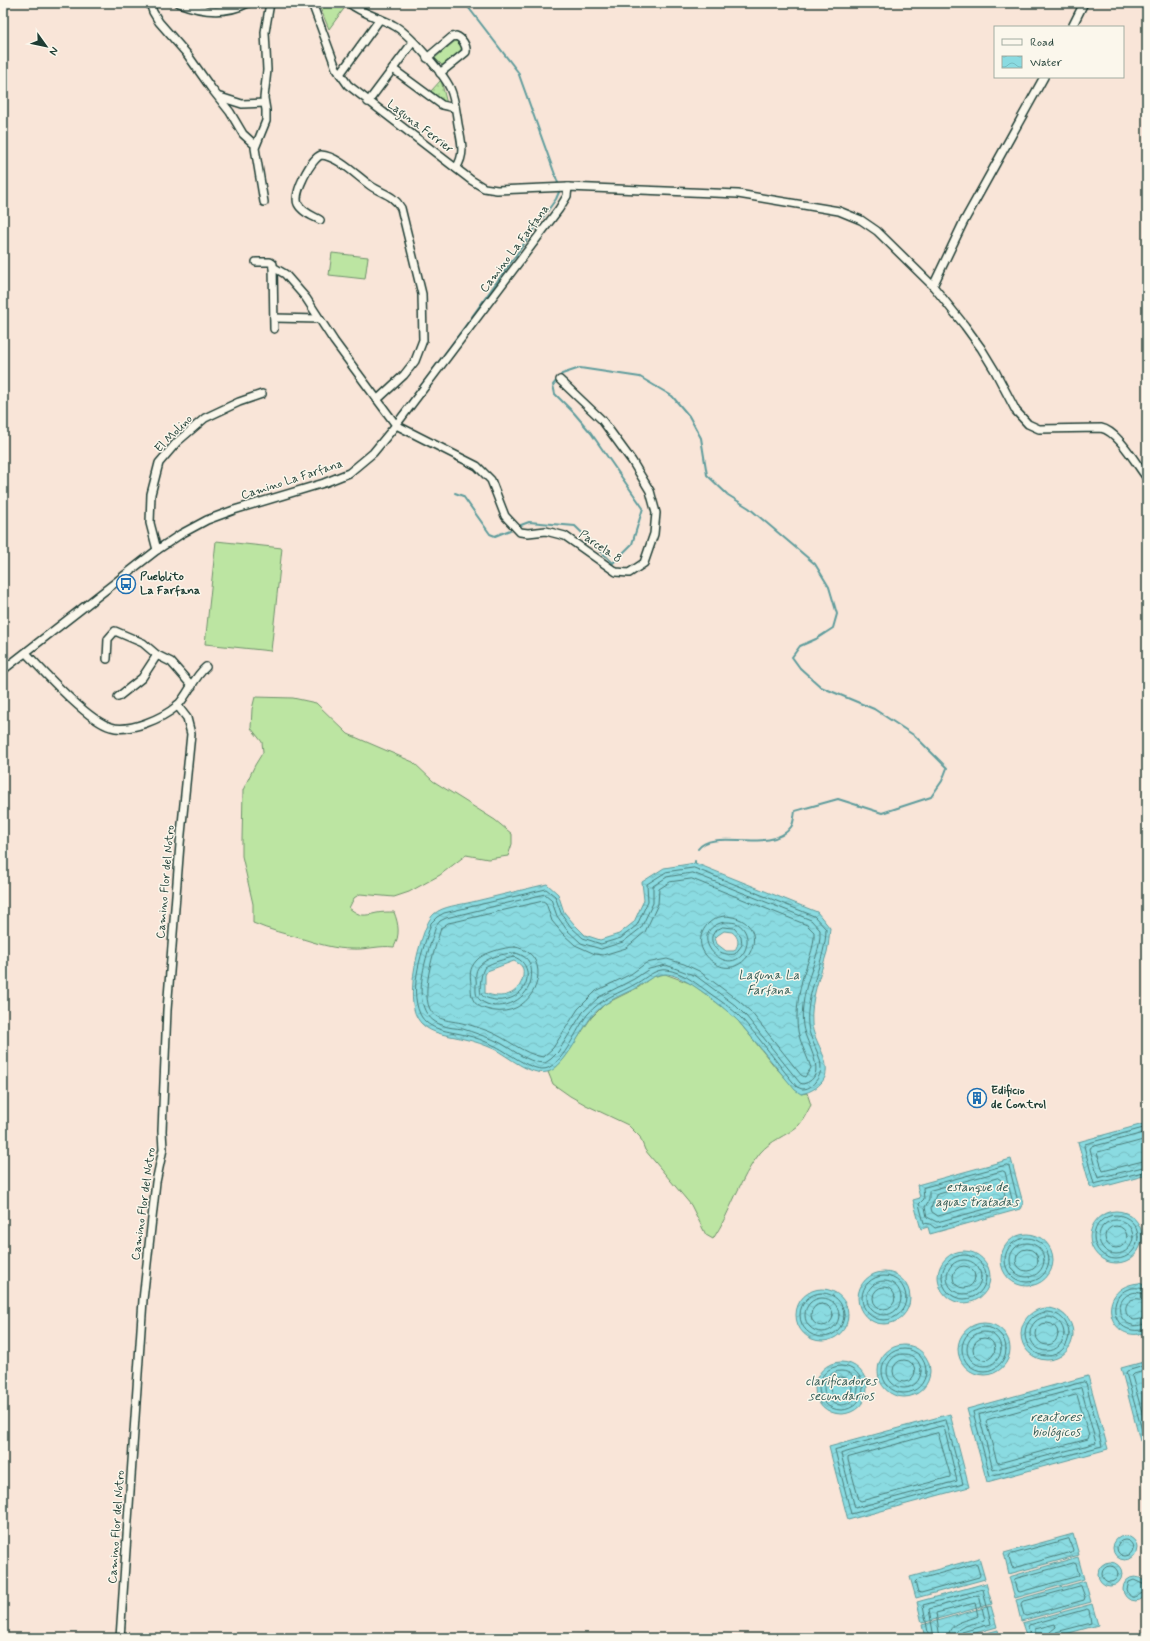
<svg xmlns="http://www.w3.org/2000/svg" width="1150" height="1641" viewBox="0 0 1150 1641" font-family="Mynerve,sans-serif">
<defs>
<pattern id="park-dots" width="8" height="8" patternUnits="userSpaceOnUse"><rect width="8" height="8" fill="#bce5a2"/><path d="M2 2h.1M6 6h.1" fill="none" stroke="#a1c58c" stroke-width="1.8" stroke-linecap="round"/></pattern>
<pattern id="water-waves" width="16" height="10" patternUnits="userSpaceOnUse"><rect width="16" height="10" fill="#8adbe1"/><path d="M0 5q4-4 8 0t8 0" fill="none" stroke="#77bdc2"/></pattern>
</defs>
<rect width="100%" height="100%" fill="#f9e5d8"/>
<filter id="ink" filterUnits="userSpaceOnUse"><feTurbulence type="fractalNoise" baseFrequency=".025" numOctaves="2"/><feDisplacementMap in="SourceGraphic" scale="8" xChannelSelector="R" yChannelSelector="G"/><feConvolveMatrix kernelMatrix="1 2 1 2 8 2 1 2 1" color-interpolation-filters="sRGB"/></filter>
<g filter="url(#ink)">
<g fill="#bce5a2" stroke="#6e916b">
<path d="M318,3H343L346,6L329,29Z"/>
<path d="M456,41L462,47L461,50L443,66L435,58L454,42Z"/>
<path d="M332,253L368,257L365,279L329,275Z"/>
<path d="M216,541L282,548L271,651L205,644Z"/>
<path d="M255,697L293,698L316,703L348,734L413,762L433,781L495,820L512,834V844L508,856L488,859L466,855L440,875L409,892L394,897L360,894L354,898L349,908C361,917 363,916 377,913C382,912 388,912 394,912C399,925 400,935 394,947C379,945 367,950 352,949C335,949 319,944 303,939C286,934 269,930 253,923V904L242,856V840L243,790L255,765L263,752L262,742L251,728L252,709Z"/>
<path d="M665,974L692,984L729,1012L739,1022L776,1068L801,1094L807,1093L811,1105C807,1112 803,1121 798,1126C786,1136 771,1140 760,1153C739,1179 731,1212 713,1239L706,1235L691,1205L645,1150L640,1137L628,1125L586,1105L570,1096L553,1084L548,1072L557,1066L565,1057L591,1018L605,1004L639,987L652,977Z"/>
</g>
<path fill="url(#park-dots)" stroke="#6e916b" d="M441,80L447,104L431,91Z"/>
<g fill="url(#water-waves)" stroke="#5f9c9c" fill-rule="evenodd">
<path d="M695,863L817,912L830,928C829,936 829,944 827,952C820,976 810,999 812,1024C813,1041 831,1059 825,1077C821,1086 811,1092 801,1094L795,1090L739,1022C726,1009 683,973 665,974C652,974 643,985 632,990C616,997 599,1005 589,1020C580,1033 562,1070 547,1072C530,1076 508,1056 494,1049C485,1045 474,1041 464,1039C450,1035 432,1035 421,1023C411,1012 412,995 413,982C413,968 424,922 434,914C443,906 460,905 472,902C497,896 522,890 547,884L558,894L564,912L574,924L585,935L600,940L619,934L634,922L644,900L642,882L664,868ZM724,931L732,932C739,937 740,944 734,951H726L717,944L715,938L718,935ZM514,961C517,963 521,964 522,967C524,969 523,974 523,976C520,995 501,1000 485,993V975L487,971Z"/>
<path d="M1147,1123V1175L1095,1189L1090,1186L1078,1142Z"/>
<path d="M1011,1159L1023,1203L1020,1209L930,1234L928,1227L921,1229L913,1200L920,1198L917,1185Z"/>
<circle cx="1116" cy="1237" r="26"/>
<circle cx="1027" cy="1260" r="26"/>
<circle cx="964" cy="1277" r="26"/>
<circle cx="884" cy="1298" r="26"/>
<path d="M1139,1283L1147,1286V1332C1108,1347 1093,1287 1139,1283Z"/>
<circle cx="822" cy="1315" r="26"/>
<circle cx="1047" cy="1334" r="26"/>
<circle cx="984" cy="1349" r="26"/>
<circle cx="904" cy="1371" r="26"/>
<path d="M1147,1361V1439L1140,1441L1121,1368Z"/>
<circle cx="841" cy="1388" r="26"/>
<path d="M1088,1376L1108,1449L987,1482L967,1409Z"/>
<path d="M950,1414L969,1487L848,1520L829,1447Z"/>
<path d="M1073,1534L1079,1555L1009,1574L1004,1553Z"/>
<circle cx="1125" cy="1548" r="12"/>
<path d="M1078,1557L1084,1579L1015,1598L1009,1577Z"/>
<path d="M979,1558L985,1579L916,1598L910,1577Z"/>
<circle cx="1110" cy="1574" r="12"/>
<circle cx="1135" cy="1589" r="12"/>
<path d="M1085,1581L1091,1602L1021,1621L1016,1600Z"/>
<path d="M986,1583L992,1604L922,1623L917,1602Z"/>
<path d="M1092,1604L1098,1625L1051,1638H1027L1022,1623Z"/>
<path d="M991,1606L997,1627L957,1638H925L922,1625Z"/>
<path d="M998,1630L1000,1638H967Z"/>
</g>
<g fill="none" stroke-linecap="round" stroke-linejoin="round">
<g stroke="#4a7c79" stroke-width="1">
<path d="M694,868L814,916L826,929C826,961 805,991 808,1025C810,1046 831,1064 815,1082C811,1087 808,1089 802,1089L797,1087C778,1065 762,1040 742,1019C731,1007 717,999 704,989C693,981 681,972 667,970C656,968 646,978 637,983C619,994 602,997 587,1015C576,1030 565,1060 548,1068C533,1074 506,1050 493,1045C484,1041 475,1037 465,1035C450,1031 428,1031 420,1014C408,986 423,951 431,923L437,917L444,913L546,889L555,896L561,913L571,927L583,938L601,944L621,938L637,925L648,901L647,884L666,872Z"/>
<path d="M693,873L811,920L820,930C821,948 813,964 808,981C804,994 801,1012 803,1026C805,1043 831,1077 803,1084L800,1083L746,1016L735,1005L696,976L666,965L649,969L634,979L599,997L583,1012L558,1052L551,1059L545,1063C525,1063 510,1046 492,1039C483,1036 473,1032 463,1029C456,1028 448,1028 442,1025C404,1012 428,953 436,926L440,921L446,918L545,894L551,899L557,916L567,930L581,943L601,949L623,942L641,928L653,903V886L667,877Z"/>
<path d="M692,879L807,925L814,932C815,949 806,964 802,980C798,998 794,1021 800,1039C803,1049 808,1058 811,1068L805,1077L801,1075L751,1012L739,1001L699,971L684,964L667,959L646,963L631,974L596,991L578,1009L553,1048L543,1057C523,1054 507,1038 488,1031C480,1028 471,1025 462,1023C453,1021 444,1021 436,1016C415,1003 436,946 441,928L448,923L458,921L543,901L546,903L552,921L563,934L575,945L595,954L603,955L626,948L645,932L658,904L659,889L670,882Z"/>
<path d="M725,916C784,920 739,998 705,954C693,938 707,917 725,916Z"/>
<path d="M724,922C727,922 732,922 736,923C749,929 750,945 742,955C723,977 684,931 724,922Z"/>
<path d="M723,927L734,928L741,936L742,945L735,954C724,956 710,950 712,936L715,931Z"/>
<path d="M515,947C559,954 535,1025 486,1009C472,1005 471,997 471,984C470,975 469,969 476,961C482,953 505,947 515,947Z"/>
<path d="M515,953C530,956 533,967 531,980C527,1002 497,1014 480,1000C475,996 476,990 476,985C477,981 475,977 476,973C478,959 503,953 515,953Z"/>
<path d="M514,957C531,962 531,984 518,994C512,999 503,1001 495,1000C491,999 483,998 481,994C479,989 481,971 485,967C492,962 505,959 514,957Z"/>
<path d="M1147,1127L1085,1144L1084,1146L1094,1184L1147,1171"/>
<path d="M1147,1132L1091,1147L1090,1149L1098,1178L1147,1166"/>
<path d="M1147,1139L1098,1152L1097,1153L1103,1171L1147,1160"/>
<path d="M1007,1165L1009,1166L1018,1202L1017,1205L935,1228L930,1224L924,1223L919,1204L924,1199L923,1188Z"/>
<path d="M1003,1171L1005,1172L1012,1199V1202L937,1222L927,1217L925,1207L929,1200V1191Z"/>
<path d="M998,1178L1001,1180L1005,1195L1004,1198L938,1216L932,1212L931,1208L936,1195Z"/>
<circle cx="1116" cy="1237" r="22"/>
<circle cx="1116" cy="1237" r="17"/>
<circle cx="1116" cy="1237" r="11"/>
<circle cx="1027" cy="1260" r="22"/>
<circle cx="1027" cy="1260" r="17"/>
<circle cx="1027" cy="1260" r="11"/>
<circle cx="964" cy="1277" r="22"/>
<circle cx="964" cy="1277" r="17"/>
<circle cx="964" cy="1277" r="11"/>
<circle cx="884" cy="1298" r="22"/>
<circle cx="884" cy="1298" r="17"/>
<circle cx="884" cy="1298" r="11"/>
<path d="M1147,1289C1142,1289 1137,1287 1132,1288C1109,1292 1109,1326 1132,1330C1137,1331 1142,1330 1147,1329"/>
<circle cx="822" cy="1315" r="22"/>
<path d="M1147,1294C1142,1294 1137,1291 1132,1293C1116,1297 1115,1321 1132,1325C1137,1327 1142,1324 1147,1324"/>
<circle cx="822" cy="1315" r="17"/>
<path d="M1147,1300C1143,1300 1138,1298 1134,1299C1123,1301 1123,1317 1134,1320C1138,1320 1143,1318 1147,1318"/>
<circle cx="822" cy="1315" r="11"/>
<circle cx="1047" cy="1334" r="22"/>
<circle cx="1047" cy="1334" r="17"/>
<circle cx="1047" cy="1334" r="11"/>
<circle cx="984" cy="1349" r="22"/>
<circle cx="984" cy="1349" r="17"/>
<circle cx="984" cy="1349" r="11"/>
<circle cx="904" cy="1371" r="22"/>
<circle cx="904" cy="1371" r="17"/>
<circle cx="904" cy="1371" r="11"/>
<path d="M1147,1365L1127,1371L1126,1373L1143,1434L1147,1436"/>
<circle cx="841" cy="1388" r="22"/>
<path d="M1147,1370L1134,1374L1132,1376L1147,1430"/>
<circle cx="841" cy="1388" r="17"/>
<circle cx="841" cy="1388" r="11"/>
<path d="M1084,1382L1086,1383L1102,1446L990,1476L973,1412Z"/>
<path d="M1081,1388L1096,1443L993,1470L979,1415Z"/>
<path d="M1077,1395L1089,1436L1088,1439L999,1463L997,1462L986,1422L987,1420Z"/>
<path d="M946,1420L963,1484L851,1514L835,1450Z"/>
<path d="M942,1426L944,1427L957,1481L855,1508L841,1454Z"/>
<path d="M938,1433L950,1474V1477L861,1501L859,1500L848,1460V1458Z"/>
<path d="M1069,1539L1073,1550L1072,1552L1014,1568L1012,1567L1009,1557L1010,1555Z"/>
<circle cx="1125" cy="1548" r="8"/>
<path d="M1074,1563L1076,1564L1079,1574L1078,1576L1020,1592L1017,1591L1014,1581L1015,1579Z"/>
<path d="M975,1564L977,1565L980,1575L979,1577L921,1593L918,1592L915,1582L917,1580Z"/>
<circle cx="1110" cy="1574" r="8"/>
<path d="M1081,1586L1085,1597L1084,1600L1026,1616L1024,1615L1021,1605L1022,1602Z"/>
<path d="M1147,1586L1134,1580L1129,1582L1127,1589C1131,1605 1139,1593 1147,1591"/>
<path d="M929,1638L923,1605L983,1589L991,1624L962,1632L959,1638"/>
<path d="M934,1638L929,1609L979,1595L985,1620C975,1625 955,1624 954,1638"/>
<path d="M940,1638L936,1613L975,1603L978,1616C965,1622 949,1621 948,1638"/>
<path d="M1030,1638L1028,1627L1029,1625L1087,1609L1089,1610L1091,1623L1056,1632L1054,1638"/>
<path d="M1035,1638V1629L1055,1624L1056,1627L1050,1632L1049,1638"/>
</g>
<g stroke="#5f9c9c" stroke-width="2">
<path d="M465,3L518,72L558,183"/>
<path d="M396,419L466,325L556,199L559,192"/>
<path d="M455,493L463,496L490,534L495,536L510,530"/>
<path d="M521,525L529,522L575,526L613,563L632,544L643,508L591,433L574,413L555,394L553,385L562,374L580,368L640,377L672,396L689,416L701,438L707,475L728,495L749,508L815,564L829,587L837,614L833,628L816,639L800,646L792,657L800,668L821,687L874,709L915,736L947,768L942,781L931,797L882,813L838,799L795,811C794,816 794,823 791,827C771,855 713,827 698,849"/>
<path d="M695,863V861"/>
</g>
<g stroke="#1f3d34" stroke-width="10">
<g id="minor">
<path d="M150,3L153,12L159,22L187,54L211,88L230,112L243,134L255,145"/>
<path d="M179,3C202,12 225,15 248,3"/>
<path d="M312,3L336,68L348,85L471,180L484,188L497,190L568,187L738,194L839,211L861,220L877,231L933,286L965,326L981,348L995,371L1016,411L1028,424L1039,429L1101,428C1118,431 1136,464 1147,478"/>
<path d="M349,3C363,14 378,17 393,25C408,32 443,73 450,88C455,99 456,112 458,124C461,140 466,154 456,168"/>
<path d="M1072,27L1084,3"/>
<path d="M427,58L452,37L456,36C462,38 467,46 466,52L440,73"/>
<path d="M393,69L442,105L455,108"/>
<path d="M340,74L380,19"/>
<path d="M220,97L242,104L264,103"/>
<path d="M368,102L413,42"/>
<path d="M264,202L255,148L266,121V110L264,98L267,70L265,32L270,3"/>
<path d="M320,220C313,216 302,212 298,204C293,193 311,159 321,155C338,156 358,177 371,186C383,194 394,195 401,208L422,294L423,340L415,361L404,375L378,399"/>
<path d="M256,262H270L273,264L274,329"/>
<path d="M273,267L285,274L306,298L334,341L396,425L477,466L491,480L505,516L520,532L528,533L546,531L565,536L616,572L629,573L644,563L654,534L656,513L650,491L632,461L602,420L560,380"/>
<path d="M933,286L963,223L1044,77"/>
<path d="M274,318L319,319"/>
<path d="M157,550L150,523L151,494L159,463L177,442L205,418L239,402L262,394"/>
<path d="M26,653C44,672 88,721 111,727C129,733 163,718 177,706C189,694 193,678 206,667"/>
<path d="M107,659L108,639L115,631L143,643L157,655L171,662L192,686"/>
<path d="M3,670L157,550L181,534L207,520L234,510L324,483L349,473L373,453L396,425L559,209L567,196L568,187"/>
<path d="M118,697L142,678L157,655"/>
<path d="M120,1638L143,1300L156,1182L163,1149L162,1131L167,1010L180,844L191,734L187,718L177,705"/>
</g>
</g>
<use href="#minor" stroke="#fbf7ec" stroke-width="7"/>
</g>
</g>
<defs>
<g id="bus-ring" transform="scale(1)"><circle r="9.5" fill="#fbf7ec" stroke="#1f6fb2" stroke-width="1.5"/><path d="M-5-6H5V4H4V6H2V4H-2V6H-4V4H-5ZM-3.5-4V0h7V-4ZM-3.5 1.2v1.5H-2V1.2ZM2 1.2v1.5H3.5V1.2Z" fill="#1f6fb2"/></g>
<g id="building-ring" transform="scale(1)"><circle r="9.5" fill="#fbf7ec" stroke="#1f6fb2" stroke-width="1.5"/><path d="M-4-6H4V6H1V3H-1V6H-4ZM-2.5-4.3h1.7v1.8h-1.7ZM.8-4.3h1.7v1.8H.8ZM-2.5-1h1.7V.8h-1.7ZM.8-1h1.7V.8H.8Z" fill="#1f6fb2"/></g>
</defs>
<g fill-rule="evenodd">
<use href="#bus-ring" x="126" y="584"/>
<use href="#building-ring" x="977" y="1098"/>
</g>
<g text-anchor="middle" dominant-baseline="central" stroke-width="3" stroke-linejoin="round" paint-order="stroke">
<g font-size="12" fill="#1f3d34" stroke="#fbf7ec">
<text transform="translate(420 127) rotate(37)">Laguna Ferrier</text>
<text transform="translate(515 249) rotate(-53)">Camino La Farfana</text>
<text transform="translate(174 434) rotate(-45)">El Molino</text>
<text transform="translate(292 480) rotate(-18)">Camino La Farfana</text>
<text transform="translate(600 547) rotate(34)">Parcela 8</text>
<text transform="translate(166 882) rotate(-85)">Camino Flor del Notro</text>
<text transform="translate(144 1204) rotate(-82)">Camino Flor del Notro</text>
<text transform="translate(117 1527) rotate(-86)">Camino Flor del Notro</text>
</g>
<g font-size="12" font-weight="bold" fill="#1f3d34" stroke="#fbf7ec" text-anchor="start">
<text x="140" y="577">Pueblito<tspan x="140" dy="14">La Farfana</tspan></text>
<text x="991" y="1091">Edificio<tspan x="991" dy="14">de Control</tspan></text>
</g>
<g font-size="13" font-style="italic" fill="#345d57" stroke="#fbf7ec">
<text x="769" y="975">Laguna La<tspan x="769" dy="15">Farfana</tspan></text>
<text x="977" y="1187">estanque de<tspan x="977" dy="15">aguas tratadas</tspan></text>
<text x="841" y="1381">clarificadores<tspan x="841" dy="15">secundarios</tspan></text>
<text x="1056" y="1417">reactores<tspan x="1056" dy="15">biológicos</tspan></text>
</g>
</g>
<rect width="1150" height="1641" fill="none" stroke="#fbf7ec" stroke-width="16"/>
<rect x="8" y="8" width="1134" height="1625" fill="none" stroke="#1f3d34" stroke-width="1.5" filter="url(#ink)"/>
<rect x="994" y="26" width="130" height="52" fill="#fbf7ec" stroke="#a3ada2"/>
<rect x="1002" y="39" width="20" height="6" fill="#fbf7ec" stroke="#a3ada2"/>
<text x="1030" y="46" font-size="12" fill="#1f3d34">Road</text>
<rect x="1002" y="56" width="20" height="12" fill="url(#water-waves)" stroke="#a3ada2"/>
<text x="1030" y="66" font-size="12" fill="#1f3d34">Water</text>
<g transform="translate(46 46) rotate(123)" stroke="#fbf7ec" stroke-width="3" paint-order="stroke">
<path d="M0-3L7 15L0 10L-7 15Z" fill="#1f3d34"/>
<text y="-6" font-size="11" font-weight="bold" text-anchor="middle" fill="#1f3d34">N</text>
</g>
</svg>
